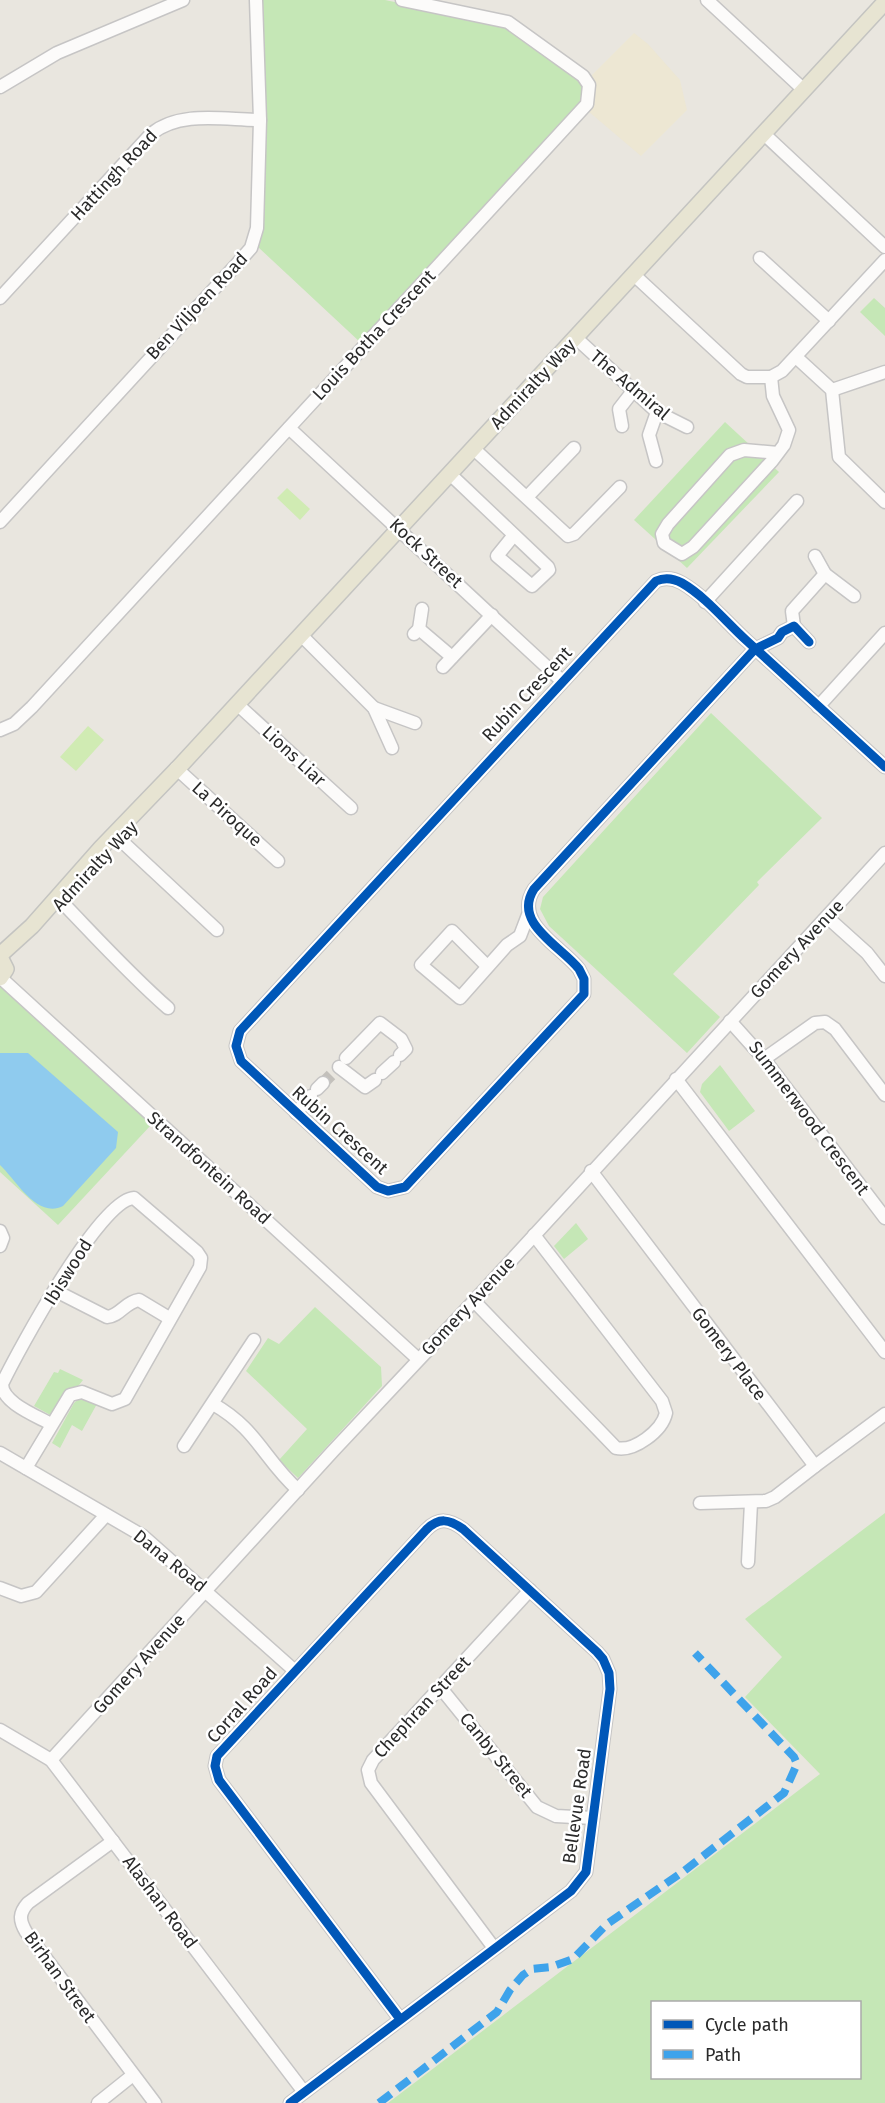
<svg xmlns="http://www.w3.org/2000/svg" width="885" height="2103" viewBox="0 0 885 2103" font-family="'Fira Sans',sans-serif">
<rect width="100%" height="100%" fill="#e9e6df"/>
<path fill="#ede7d3" d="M634,33L648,44L680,80L687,110L641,156L588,111L594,98L592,75Z"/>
<g fill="#c5e7b6" fill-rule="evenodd">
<path d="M262,0H385L496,23L514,30L577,76C586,87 586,94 580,106L361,343L258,247L263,233L266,121Z"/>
<path d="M874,298L885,308V336L860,312Z"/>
<path d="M725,422L779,472L687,568L634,520Z"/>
<path d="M711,713L822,818L757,882L759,885L673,974L720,1017L687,1053L549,926L540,909L543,897Z"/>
<path d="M0,985L8,988L151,1125L58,1225L0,1172Z"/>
<path d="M720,1065L755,1111L729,1131L700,1092L702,1084Z"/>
<path d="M576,1223L588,1239L564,1259L554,1246Z"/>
<path d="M315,1307L381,1367L382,1386L298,1478L279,1460L307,1429L246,1371L268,1338L279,1344Z"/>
<path d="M60,1369L83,1380L54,1417L34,1406L54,1372L58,1373Z"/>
<path d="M82,1396L98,1402L82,1431L72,1425L60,1448L52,1443L74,1403Z"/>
<path d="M885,1513V2103H388L820,1774L745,1697L782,1657L745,1619ZM652,2002H860V2078H652Z"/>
</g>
<g fill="#d0ebb3">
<path d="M287,488L310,509L300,520L277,498Z"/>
<path d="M88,726L104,740L76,771L60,757Z"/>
</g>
<path fill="#8fcbee" d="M0,1053H28L118,1132L116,1148L63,1206C37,1219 17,1181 0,1165Z"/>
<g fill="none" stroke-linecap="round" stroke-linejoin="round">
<path stroke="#c3c0bb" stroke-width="12" stroke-dasharray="12 6" stroke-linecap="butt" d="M323,1083L331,1075"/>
<g stroke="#c6c5c5" stroke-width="15">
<g id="minor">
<path d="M707,0L804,90"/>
<path d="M0,87L57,53L183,0"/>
<path d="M764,134L885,247"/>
<path d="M760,258L829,321"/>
<path d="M633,274L741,374L747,377H771L782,371L885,260"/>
<path d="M0,298L151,134C180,110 225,120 260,120"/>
<path d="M576,338L657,412L687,427"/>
<path d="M796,357L832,390L839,457L885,502"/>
<path d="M771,377L773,396L789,430L784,445L772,461L693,547L682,554L664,543L662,534L668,524L730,455L744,450L778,453"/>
<path d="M832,390L885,372"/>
<path d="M622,426L619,409L633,391"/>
<path d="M289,428L562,681"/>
<path d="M474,449L568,536L574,534L620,487"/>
<path d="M656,461L649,435L657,412"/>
<path d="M450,474L548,567L549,570L532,586L497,556L514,535"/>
<path d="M527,497L574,448"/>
<path d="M0,522L236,265L251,248L257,228L260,120L256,0"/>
<path d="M815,556L825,574"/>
<path d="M705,602L797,501"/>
<path d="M794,626L792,611L825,574L854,596"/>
<path d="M419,629L422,609"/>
<path d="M414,634L419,629L452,657"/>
<path d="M301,635L374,708L392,748"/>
<path d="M809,642L794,626L782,632L778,638L755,649L534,889C512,923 561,946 579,969L584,979V994L405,1187L388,1191L377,1187L241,1061L236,1046L240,1031L656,581C665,577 673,578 682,583C706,597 726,622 747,641C793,683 839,725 885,767"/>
<path d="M443,667L492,615"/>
<path d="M237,704L351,808"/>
<path d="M818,707L885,633"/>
<path d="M374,708L415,723"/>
<path d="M0,730L14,724L32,707L587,104L589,85L583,76L508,22L402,0"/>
<path d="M176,768L278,861"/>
<path d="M114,834L217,930"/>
<path d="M57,897C94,935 128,973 168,1008"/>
<path d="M827,917L867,953L885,976"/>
<path d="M487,966L452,931L421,965L460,998L507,945L520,936L528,915"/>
<path d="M1,978L418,1359"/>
<path d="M730,1021L764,1059L885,1218"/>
<path d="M346,1058L380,1023L401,1039L406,1049L400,1055"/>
<path d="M764,1059L815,1023L825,1022L835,1029L885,1095"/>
<path d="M339,1067L365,1087L375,1080"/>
<path d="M382,1073L394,1062"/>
<path d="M676,1079L885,1352"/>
<path d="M317,1089L323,1083"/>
<path d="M296,1113L311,1096"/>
<path d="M591,1171L815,1466L885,1414"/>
<path d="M0,1231L3,1238L0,1246"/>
<path d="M56,1291L107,1317C120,1316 125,1302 139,1300L169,1318"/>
<path d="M474,1301L616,1448C634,1452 662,1431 666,1413L662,1401L534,1235"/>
<path d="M213,1404C257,1429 263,1458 298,1490"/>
<path d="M184,1446L254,1340"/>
<path d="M0,1453L143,1536L295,1671"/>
<path d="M26,1468L70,1395L82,1392L112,1404L125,1399L200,1267L201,1258L197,1252L134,1198C100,1199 18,1351 2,1384C2,1403 37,1416 51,1424"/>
<path d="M700,1503L766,1501L775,1497L815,1466"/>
<path d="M748,1562L751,1503"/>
<path d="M0,1588L21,1596L36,1592L106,1515"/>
<path d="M440,1687L537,1807L556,1816L593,1818"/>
<path d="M0,1730L51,1760L304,2092"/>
<path d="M51,1760L333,1451L474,1301L885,853"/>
<path d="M113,1841L28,1903C19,1913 19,1920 26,1932L155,2103"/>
<path d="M494,1948L371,1783L368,1770L373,1760L530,1590"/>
<path d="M98,2103L133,2075"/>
<path d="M290,2103L571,1891L586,1872L610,1689L609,1673L603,1659L597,1652L463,1529C449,1519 439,1517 426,1530L217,1756L215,1766L219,1780L400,2019"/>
</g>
</g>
<g stroke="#c4c4c1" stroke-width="18">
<g id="major">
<path d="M0,955L32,926L101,848L180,766L885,2"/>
<path d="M0,957L6,969L0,978"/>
</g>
</g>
<use href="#minor" stroke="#fcfbfa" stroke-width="12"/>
<use href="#major" stroke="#e7e4d2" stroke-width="15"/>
<path stroke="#3ea3eb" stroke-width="8" stroke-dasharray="15 8" stroke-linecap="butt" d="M379,2103L497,2012L510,1990L523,1975L532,1969L551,1967L573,1959L607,1924L684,1871L784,1793L797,1764L794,1757L695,1653"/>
<g stroke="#fff" stroke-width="13">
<g id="cycleway">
<path d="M809,642L794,626L782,632L778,638L755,649L534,889C512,923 561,946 579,969L584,979V994L405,1187L388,1191L377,1187L241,1061L236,1046L240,1031L656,581C665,577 673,578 682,583C706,597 726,622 747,641C793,683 839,725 885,767"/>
<path d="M290,2103L571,1891L586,1872L610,1689L609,1673L603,1659L597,1652L463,1529C449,1519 439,1517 426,1530L217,1756L215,1766L219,1780L400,2019"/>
</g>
</g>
<use href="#cycleway" stroke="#0057b8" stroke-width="9"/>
</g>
<g text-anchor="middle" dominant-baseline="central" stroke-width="5" stroke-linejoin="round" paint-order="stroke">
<g font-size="18" fill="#2a2a2a" stroke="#fff">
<text transform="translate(114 175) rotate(-47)">Hattingh Road</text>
<text transform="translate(197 306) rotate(-47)">Ben Viljoen Road</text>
<text transform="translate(374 335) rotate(-47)">Louis Botha Crescent</text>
<text transform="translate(533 384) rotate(-47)">Admiralty Way</text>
<text transform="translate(630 385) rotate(40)">The Admiral</text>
<text transform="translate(426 553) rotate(43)">Kock Street</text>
<text transform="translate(527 694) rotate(-47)">Rubin Crescent</text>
<text transform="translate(294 756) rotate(43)">Lions Liar</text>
<text transform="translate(227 814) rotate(42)">La Piroque</text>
<text transform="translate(95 866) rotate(-47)">Admiralty Way</text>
<text transform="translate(797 949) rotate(-47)">Gomery Avenue</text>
<text transform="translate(809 1118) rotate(53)">Summerwood Crescent</text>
<text transform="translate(340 1130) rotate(42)">Rubin Crescent</text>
<text transform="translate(209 1168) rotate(42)">Strandfontein Road</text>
<text transform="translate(68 1272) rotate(-58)">Ibiswood</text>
<text transform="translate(468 1306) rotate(-47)">Gomery Avenue</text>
<text transform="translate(729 1354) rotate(53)">Gomery Place</text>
<text transform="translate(170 1561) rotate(39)">Dana Road</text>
<text transform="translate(139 1664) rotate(-48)">Gomery Avenue</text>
<text transform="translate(242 1705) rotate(-48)">Corral Road</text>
<text transform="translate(422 1707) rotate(-47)">Chephran Street</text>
<text transform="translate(496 1755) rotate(51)">Canby Street</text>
<text transform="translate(577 1806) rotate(-82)">Bellevue Road</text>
<text transform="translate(160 1902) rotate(53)">Alashan Road</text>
<text transform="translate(60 1977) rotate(54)">Birhan Street</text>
</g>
</g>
<rect x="651" y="2001" width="210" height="78" fill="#ffffff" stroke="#aaaaaa" stroke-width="1.5"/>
<rect x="663" y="2020" width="30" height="9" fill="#0057b8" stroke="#aaaaaa" stroke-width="1.5"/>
<text x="705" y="2031" font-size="18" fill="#2a2a2a">Cycle path</text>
<rect x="663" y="2050" width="30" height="9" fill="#3ea3eb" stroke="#aaaaaa" stroke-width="1.5"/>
<text x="705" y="2061" font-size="18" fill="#2a2a2a">Path</text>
</svg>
